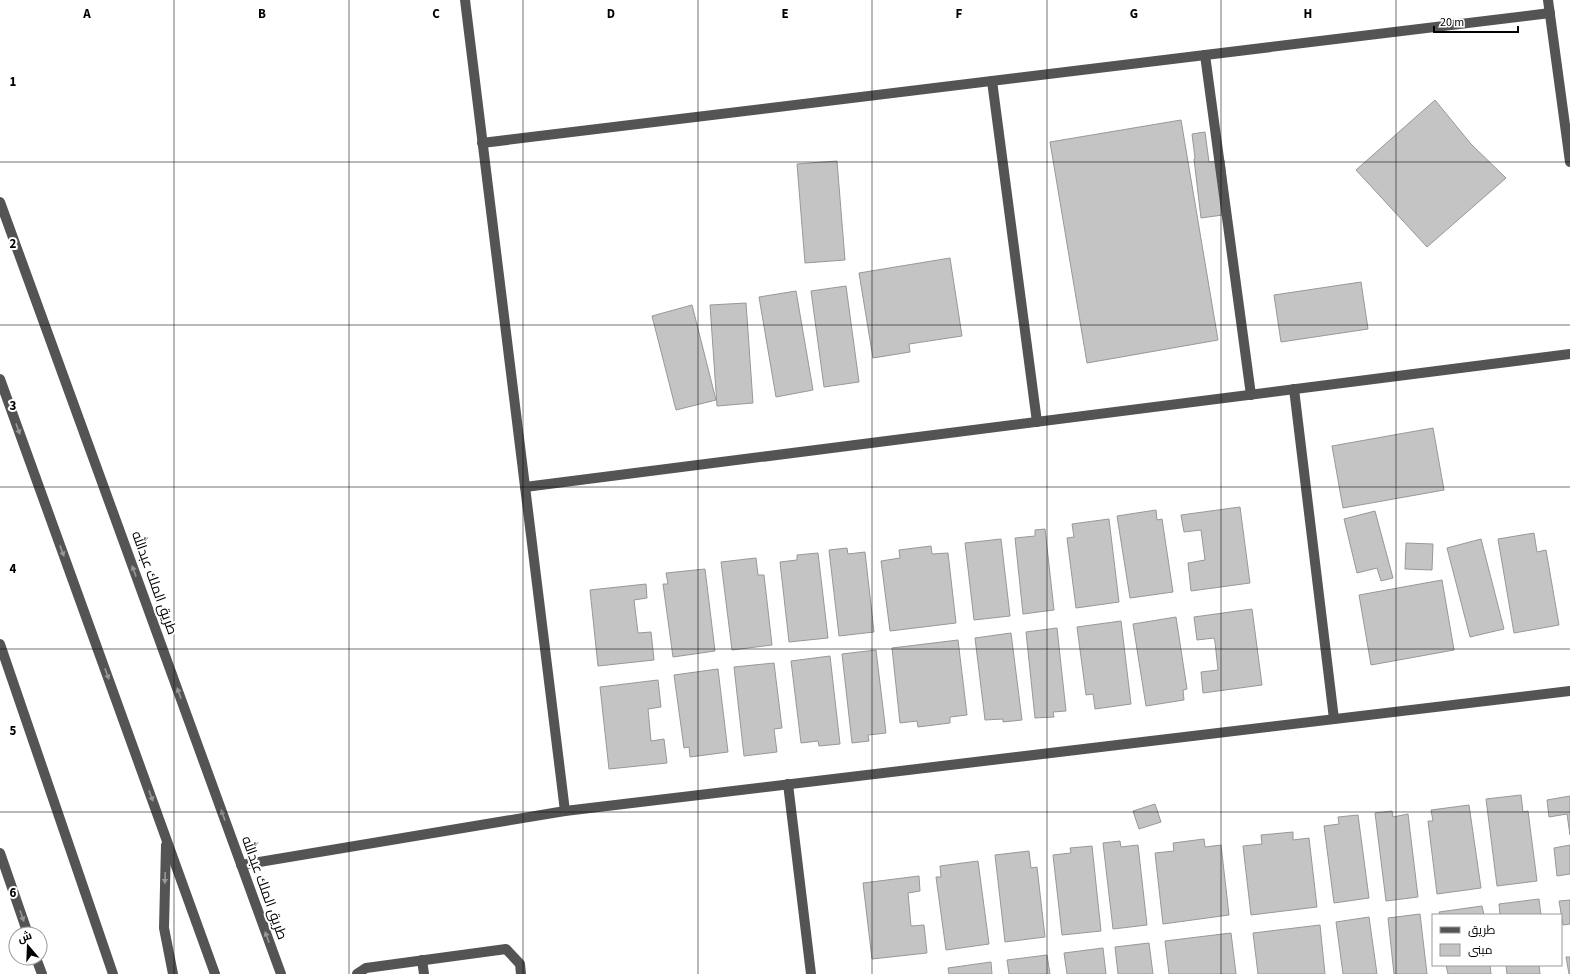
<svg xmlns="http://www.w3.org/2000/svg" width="1570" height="974" viewBox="0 0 1570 974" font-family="'Source Sans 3',Cairo,sans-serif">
<rect width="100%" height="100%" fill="#fff"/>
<g fill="#c4c4c4" stroke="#989898">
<path d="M1435,100L1471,144L1506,178L1427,247L1356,170Z"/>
<path d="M1181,120L1218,340L1087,363L1050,142Z"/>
<path d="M1205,132L1209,162L1224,160L1230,214L1201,218L1194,159L1195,158L1192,134Z"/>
<path d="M837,161L845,260L805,263L797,164Z"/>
<path d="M950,258L962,336L909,344L910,352L873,358L859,273Z"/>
<path d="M1361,282L1368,329L1281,342L1274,295Z"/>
<path d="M846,286L859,382L824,387L811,291Z"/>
<path d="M796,291L813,390L776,397L759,297Z"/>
<path d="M746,303L753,403L717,406L710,305Z"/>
<path d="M692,305L716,400L676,410L652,316Z"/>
<path d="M1433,428L1444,490L1343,508L1332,446Z"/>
<path d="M1240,507L1250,583L1191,591L1188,563L1205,560L1201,530L1184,532L1181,515Z"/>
<path d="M1156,510L1157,520L1162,519L1173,592L1130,598L1117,516Z"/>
<path d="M1375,511L1393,578L1381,581L1377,568L1357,573L1344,519Z"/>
<path d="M1109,519L1119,602L1076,608L1067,538L1074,537L1072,524Z"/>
<path d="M1045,529L1054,610L1023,614L1015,538L1035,536V530Z"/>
<path d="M1534,533L1537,552L1546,550L1559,625L1514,633L1498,539Z"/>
<path d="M1001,539L1010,616L974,620L965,543Z"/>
<path d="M1481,539L1504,629L1470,637L1447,548Z"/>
<path d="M1406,543L1433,544L1432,570L1405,569Z"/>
<path d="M931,546L932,554L948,553L956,623L890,631L881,561L900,558L899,550Z"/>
<path d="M847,548L848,554L865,552L874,632L839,636L829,550Z"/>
<path d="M818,553L828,638L789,642L780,562L797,560V555Z"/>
<path d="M756,558L758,575H764L772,645L732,650L721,562Z"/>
<path d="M705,569L715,651L673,657L663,584H668L666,573Z"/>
<path d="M1442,580L1454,650L1371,665L1359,595Z"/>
<path d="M646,584L647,598L634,600L638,633L651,632L654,660L598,666L590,590Z"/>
<path d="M1252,609L1262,685L1203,693L1201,672L1218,670L1215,642L1214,638L1197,640L1194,617Z"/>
<path d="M1176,617L1187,689L1183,690L1184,700L1146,706L1133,624Z"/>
<path d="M1121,621L1131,704L1095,709L1093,694L1086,695L1077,627Z"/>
<path d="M1057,628L1066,711L1053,712L1054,717L1035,718L1026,632Z"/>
<path d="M1011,633L1022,720L1003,722V719L985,720L975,638Z"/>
<path d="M958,640L967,715L950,717V723L918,727L917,721L900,723L892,648Z"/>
<path d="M876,650L886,733L868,735L869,741L852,743L842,654Z"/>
<path d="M830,656L840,744L819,746L818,741L801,743L791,661Z"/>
<path d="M774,663L782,728L774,729L777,752L744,756L734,667Z"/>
<path d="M718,669L728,752L690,757L689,747L684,748L674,675Z"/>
<path d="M658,680L661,707L648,709L651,741L664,739L667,763L609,769L600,687Z"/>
<path d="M1521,795L1523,812L1528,811L1537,881L1497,886L1486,799Z"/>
<path d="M1570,796V835L1567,814L1549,817L1547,800Z"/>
<path d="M1155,804L1161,822L1139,829L1133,811Z"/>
<path d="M1469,805L1481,888L1437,894L1428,821H1433L1431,810Z"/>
<path d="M1392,811L1393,817L1408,814L1418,897L1386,901L1375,813Z"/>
<path d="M1358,815L1369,898L1334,903L1324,826L1339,824L1338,817Z"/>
<path d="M1293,832V840L1309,838L1317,907L1251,915L1243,846L1262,844L1261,835Z"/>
<path d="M1204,839L1205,847L1221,845L1229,915L1163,924L1155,853L1174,851L1173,843Z"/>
<path d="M1120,841L1121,847L1138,845L1147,925L1113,929L1103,843Z"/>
<path d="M1570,845V874L1557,876L1554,848Z"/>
<path d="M1092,846L1101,931L1062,935L1053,855L1071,853L1070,848Z"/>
<path d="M1029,851L1031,868L1037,867L1045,937L1005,942L995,855Z"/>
<path d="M978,861L989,944L946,950L936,877H941L940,866Z"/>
<path d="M919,876L920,891L908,893L911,926L924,925L927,953L872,959L863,883Z"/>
<path d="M1539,899L1541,915H1500L1499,904Z"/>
<path d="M1570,900V924L1563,925L1559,901Z"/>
<path d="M1482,906L1484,915H1440L1439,912Z"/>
<path d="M1420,914L1427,974H1394L1388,918Z"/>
<path d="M1369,917L1377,974H1343L1336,922Z"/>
<path d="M1320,925L1325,974H1258L1253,933Z"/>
<path d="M1231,933L1236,974H1169L1165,941Z"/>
<path d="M1149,943L1153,974H1118L1115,947Z"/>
<path d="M1103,948L1106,974H1067L1064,953Z"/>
<path d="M1047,955L1050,974H1009L1007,960Z"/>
<path d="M1566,957H1570V974H1569Z"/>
<path d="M991,962L992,974H949L948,968Z"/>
<path d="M1446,965H1490L1491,974H1448Z"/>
<path d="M1506,965H1545H1539L1540,974H1507Z"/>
</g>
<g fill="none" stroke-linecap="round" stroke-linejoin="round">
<g stroke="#545454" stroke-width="10">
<path d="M465,0L565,811"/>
<path d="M1548,0L1570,162"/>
<path d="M1205,55L1251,395"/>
<path d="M992,81L1037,422"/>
<path d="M482,143L1550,13"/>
<path d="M0,202L281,974"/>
<path d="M0,379L215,974"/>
<path d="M1294,389L1334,719"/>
<path d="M525,487L1570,354"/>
<path d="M0,644L113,974"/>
<path d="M788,784L811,974"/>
<path d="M166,845L164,928L173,974"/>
<path d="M0,853L28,934"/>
<path d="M241,865L565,811L1570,691"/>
<path d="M36,958L42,974"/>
<path d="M422,960L424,974"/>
<path d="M357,974L366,968L506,949L520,964L521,974"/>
</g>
</g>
<defs><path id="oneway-solid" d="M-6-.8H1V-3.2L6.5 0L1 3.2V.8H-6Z"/></defs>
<g fill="#989898">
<use href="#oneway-solid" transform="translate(18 429) rotate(70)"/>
<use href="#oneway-solid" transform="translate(62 551) rotate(70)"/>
<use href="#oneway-solid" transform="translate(134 571) rotate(-110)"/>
<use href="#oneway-solid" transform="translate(107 674) rotate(70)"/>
<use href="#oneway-solid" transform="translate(179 693) rotate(-110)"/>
<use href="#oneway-solid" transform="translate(151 796) rotate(70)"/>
<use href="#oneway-solid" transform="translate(223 815) rotate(-110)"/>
<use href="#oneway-solid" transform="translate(165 878) rotate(92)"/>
<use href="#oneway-solid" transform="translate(22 916) rotate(71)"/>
<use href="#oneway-solid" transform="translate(267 937) rotate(-110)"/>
</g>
<path fill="none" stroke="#000" stroke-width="1" stroke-opacity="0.55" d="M174,0V974M349,0V974M523,0V974M698,0V974M872,0V974M1047,0V974M1221,0V974M1396,0V974M0,162H1570M0,325H1570M0,487H1570M0,649H1570M0,812H1570"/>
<g text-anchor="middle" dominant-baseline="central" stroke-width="4" stroke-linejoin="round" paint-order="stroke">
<g font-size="14" fill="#000" stroke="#fff">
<text transform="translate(154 583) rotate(70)">طريق الملك عبدالله</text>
<text transform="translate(264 888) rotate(70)">طريق الملك عبدالله</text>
</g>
</g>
<g font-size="13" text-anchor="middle" font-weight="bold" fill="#000" stroke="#fff" stroke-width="4" stroke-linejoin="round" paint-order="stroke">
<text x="87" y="18">A</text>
<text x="262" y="18">B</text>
<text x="436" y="18">C</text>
<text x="611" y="18">D</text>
<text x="785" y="18">E</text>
<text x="959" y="18">F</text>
<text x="1134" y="18">G</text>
<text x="1308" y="18">H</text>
<text x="13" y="86">1</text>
<text x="13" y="248">2</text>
<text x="13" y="410">3</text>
<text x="13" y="573">4</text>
<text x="13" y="735">5</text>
<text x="13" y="897">6</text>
</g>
<rect x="1432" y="914" width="130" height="52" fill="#ffffff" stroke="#999999"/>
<rect x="1440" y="927" width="20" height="6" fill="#545454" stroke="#999999"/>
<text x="1468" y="934" font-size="12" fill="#000000">طريق</text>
<rect x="1440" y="944" width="20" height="12" fill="#c4c4c4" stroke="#999999"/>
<text x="1468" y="954" font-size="12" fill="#000000">مبنى</text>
<g transform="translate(28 946) rotate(341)"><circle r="19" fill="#ffffff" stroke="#999999"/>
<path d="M0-3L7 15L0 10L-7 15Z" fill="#000000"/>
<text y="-6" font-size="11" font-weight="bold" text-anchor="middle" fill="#000000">ش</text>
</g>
<path d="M1434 26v6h84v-6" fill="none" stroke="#000000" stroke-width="2"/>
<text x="1440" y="26" font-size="12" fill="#000000" stroke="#ffffff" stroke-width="3" paint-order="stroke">20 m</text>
</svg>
